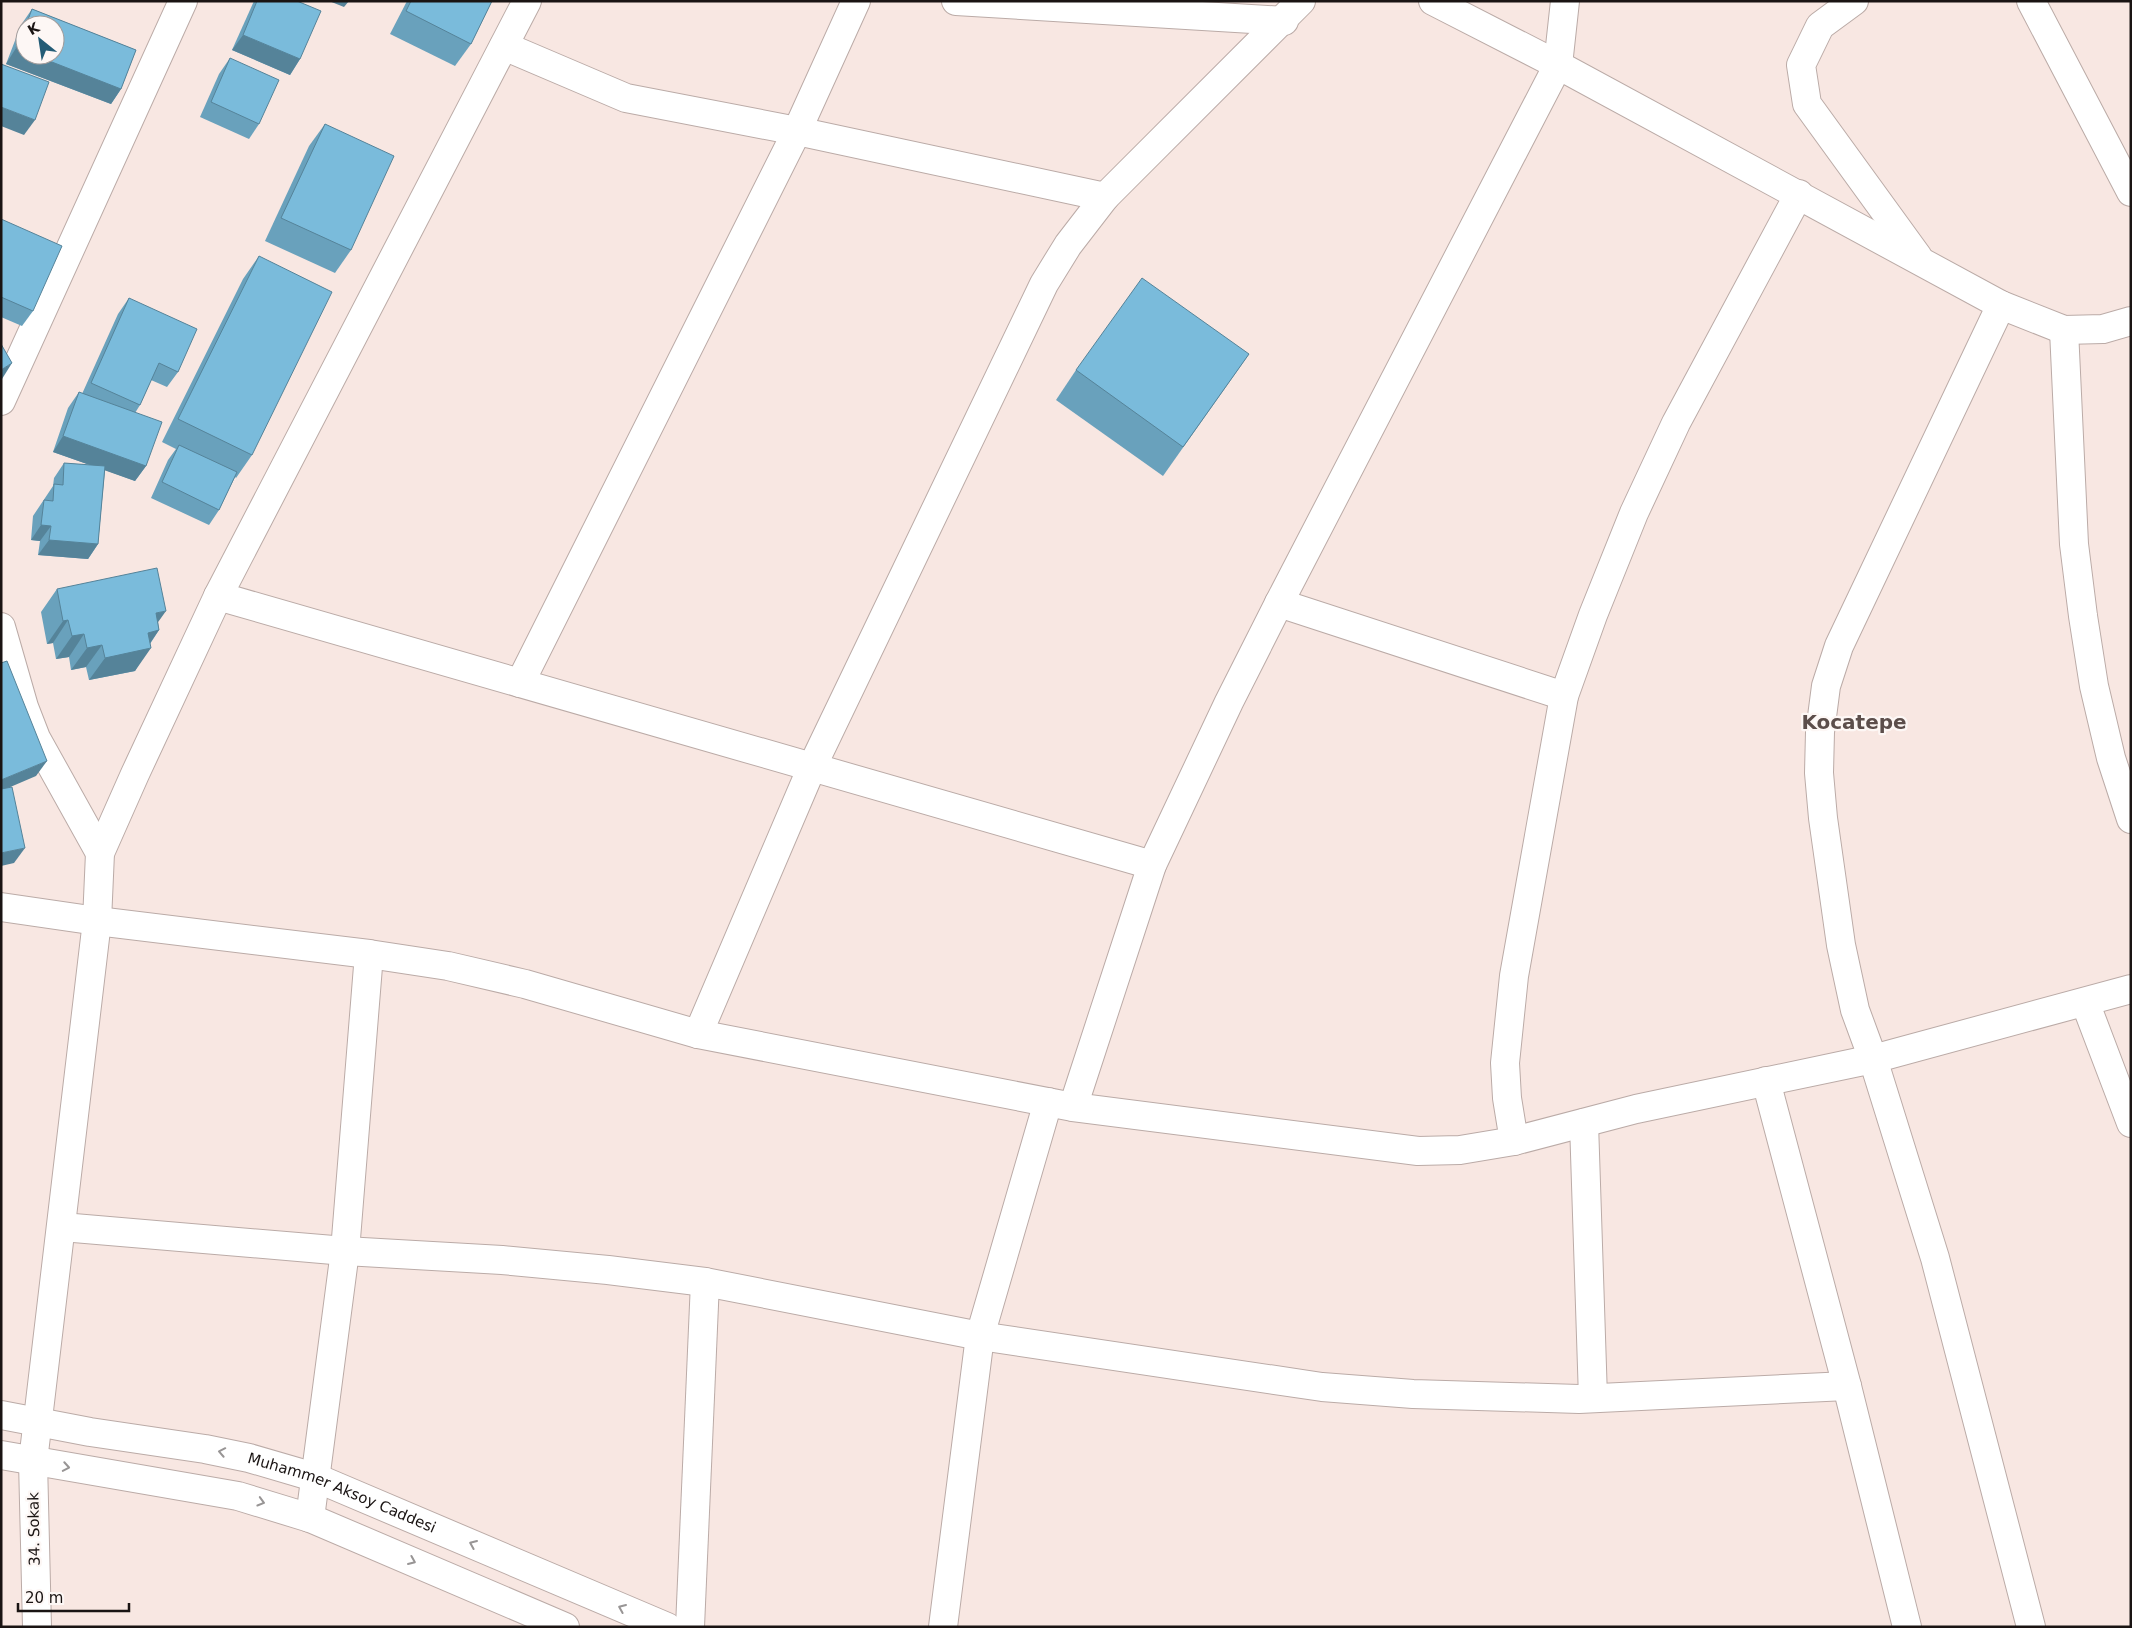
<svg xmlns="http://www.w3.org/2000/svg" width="2132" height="1628" viewBox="0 0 2132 1628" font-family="'DejaVu Sans',sans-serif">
<rect width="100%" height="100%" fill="#f8e7e2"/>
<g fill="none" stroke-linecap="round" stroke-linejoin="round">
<g stroke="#bbaba7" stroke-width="30">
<g id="minor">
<path d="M956,1L1284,21"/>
<path d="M1433,1L1558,65L2001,305L2064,330L2103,329L2131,321"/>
<path d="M1854,1L1820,26L1801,65L1807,104L1918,257"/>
<path d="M2031,1L2131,192"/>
<path d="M504,46L626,98L797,131L1105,197"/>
<path d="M2001,305L1839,646L1826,686L1820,732L1819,773L1823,818L1841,945L1855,1010L1873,1059L1935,1258L2031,1627"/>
<path d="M2064,330L2074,544L2083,616L2094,686L2111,758L2131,819"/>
<path d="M1,401L183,1"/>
<path d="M218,596L1152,865"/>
<path d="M1279,603L1564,696"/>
<path d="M1,627L24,707L36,738L100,853"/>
<path d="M520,683L797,131L856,1"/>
<path d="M1,907L97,921L369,954L448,966L525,984L698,1034L1073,1107L1418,1151L1460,1150L1514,1141L1636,1109L1873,1059L2131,989"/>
<path d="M2085,1002L2131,1123"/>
<path d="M698,1034L812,767L1044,284L1068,245L1105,197L1301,1"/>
<path d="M1766,1081L1847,1386L1907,1627"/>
<path d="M1073,1107L1152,865L1229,702L1279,603L1558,65L1565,1"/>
<path d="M1584,1123L1593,1398"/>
<path d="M1514,1141L1507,1098L1505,1063L1514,976L1564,696L1593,615L1634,513L1676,423L1799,194"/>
<path d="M62,1227L345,1251L502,1260L608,1270L705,1282L980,1336L1322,1387L1413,1394L1579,1399L1847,1386"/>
<path d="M310,1518L345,1251L369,954"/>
<path d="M37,1627L33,1461L97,921L100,853L135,774L218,596L527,1"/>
<path d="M690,1627L705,1282"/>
<path d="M943,1627L980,1336L1048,1102"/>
</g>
</g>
<g stroke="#bbaba7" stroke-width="30">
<g id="major">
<path id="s1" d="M1,1415L90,1432L205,1449L249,1458L314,1477L667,1627"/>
<path d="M1,1455L238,1496L310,1518L565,1627"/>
</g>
</g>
<use href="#minor" stroke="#fff" stroke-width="28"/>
<use href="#major" stroke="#fff" stroke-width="28"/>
</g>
<g fill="#69a1bc" fill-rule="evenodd">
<path d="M254,1H297L300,59L290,75L232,50Z"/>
<path d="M407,1H492L471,44L455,66L390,34Z"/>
<path d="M32,9L136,50L121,89L111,104L6,64L21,25ZM25,25H55V55H25Z"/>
<path d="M230,58L259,124L249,139L200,117L219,74Z"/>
<path d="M325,124L351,250L335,273L265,241L309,146Z"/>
<path d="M1,219L33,311L22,326L1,317Z"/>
<path d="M259,256L252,455L236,478L235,477L219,510L209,525L151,498L168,460L176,449L162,442L243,279Z"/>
<path d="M129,298L178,372L167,387L151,380L140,405L135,413L146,466L135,481L105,470L98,544L88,559L38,555L40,541L31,540L33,516L53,486L54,478L64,463L90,465L53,452L68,408L79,392L82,394L118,314Z"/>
<path d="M1249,354L1163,476L1056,400L1076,370Z"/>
<path d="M57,589L158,622L159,630L150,644L135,671L89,680L86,667L71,670L69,657L56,659L53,643L47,644L41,612Z"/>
</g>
<g fill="#558399">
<path d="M329,1H349L344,7Z"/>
<path d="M243,35L300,59L290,75L232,50Z"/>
<path d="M16,48L25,52V55H34L121,89L111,104L6,64Z"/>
<path d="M1,107L35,120L24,135L1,126Z"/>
<path d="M12,363L2,379H1V370Z"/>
<path d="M63,436L146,466L135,481L53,452Z"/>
<path d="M41,525L51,526L40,541L31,540Z"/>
<path d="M49,540L98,544L88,559L38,555Z"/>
<path d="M166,611L151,632L159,630L146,649L151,648L135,671L89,680L105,658L156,613Z"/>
<path d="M68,620L53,643L47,644L63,621Z"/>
<path d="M84,634L69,657L56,659L72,636Z"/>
<path d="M102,645L86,667L71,670L87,648Z"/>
<path d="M47,761L36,776L1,791V780Z"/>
<path d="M25,848L14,863L1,866V853Z"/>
</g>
<g fill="#7abbdb" stroke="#558399">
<path d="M257,1H297L321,11L300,59L243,35Z"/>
<path d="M411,1H492L471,44L406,11Z"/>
<path d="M32,9L136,50L121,89L34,55H55V25H26Z"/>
<path d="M25,26V52L16,48Z"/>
<path d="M230,58L279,80L259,124L211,102Z"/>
<path d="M1,64L49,82L35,120L1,107Z"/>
<path d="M325,124L394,156L351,250L281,218Z"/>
<path d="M1,219L62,246L33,311L1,297Z"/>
<path d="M259,256L332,292L252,455L178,419Z"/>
<path d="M1142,278L1249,354L1183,447L1076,370Z"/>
<path d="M129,298L197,329L178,372L159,363L140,405L91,383Z"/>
<path d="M1,344L12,363L1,370Z"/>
<path d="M79,392L162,422L146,466L63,436Z"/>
<path d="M179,445L237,472L219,510L162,482Z"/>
<path d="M64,463L105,466L98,544L49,540L51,526L41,525L44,500L53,501L54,484L63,485Z"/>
<path d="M157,568L166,611L156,613L159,630L148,633L151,648L105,658L102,645L87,648L84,634L72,636L68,620L63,621L57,589Z"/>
<path d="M7,661L47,761L1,780V663Z"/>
<path d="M12,787L25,848L1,853V789Z"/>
</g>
<defs><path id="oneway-chevron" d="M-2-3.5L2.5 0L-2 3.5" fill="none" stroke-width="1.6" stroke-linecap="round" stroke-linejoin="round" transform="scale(1.25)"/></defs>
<g stroke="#989595">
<use href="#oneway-chevron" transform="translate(222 1452) rotate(-169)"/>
<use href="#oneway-chevron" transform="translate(66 1467) rotate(10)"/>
<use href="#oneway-chevron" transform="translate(261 1502) rotate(16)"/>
<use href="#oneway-chevron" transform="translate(473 1544) rotate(-157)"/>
<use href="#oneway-chevron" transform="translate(412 1561) rotate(23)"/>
<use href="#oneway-chevron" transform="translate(622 1608) rotate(-157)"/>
</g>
<g text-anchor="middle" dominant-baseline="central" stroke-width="4.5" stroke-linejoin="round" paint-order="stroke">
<g font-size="15" fill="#1a1413" stroke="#fdf7f5">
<text stroke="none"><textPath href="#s1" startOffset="351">Muhammer Aksoy Caddesi</textPath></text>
<text transform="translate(34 1529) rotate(-91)">34. Sokak</text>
</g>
<g font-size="20" font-weight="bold" fill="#5c4e4b" stroke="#fdf7f5">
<text x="1854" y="722">Kocatepe</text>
</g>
</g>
<rect width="2132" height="1628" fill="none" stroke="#1a1413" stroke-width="5"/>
<g transform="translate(40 40) rotate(330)"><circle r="24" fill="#fdf7f5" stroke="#a29c9b"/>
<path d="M0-4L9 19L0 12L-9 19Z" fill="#235c76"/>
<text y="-8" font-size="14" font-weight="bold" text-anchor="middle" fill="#1a1413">K</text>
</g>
<path d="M18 1603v8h111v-8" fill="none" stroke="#1a1413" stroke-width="2.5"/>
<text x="25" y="1603" font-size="15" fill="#1a1413" stroke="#fdf7f5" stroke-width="4" paint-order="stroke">20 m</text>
</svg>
